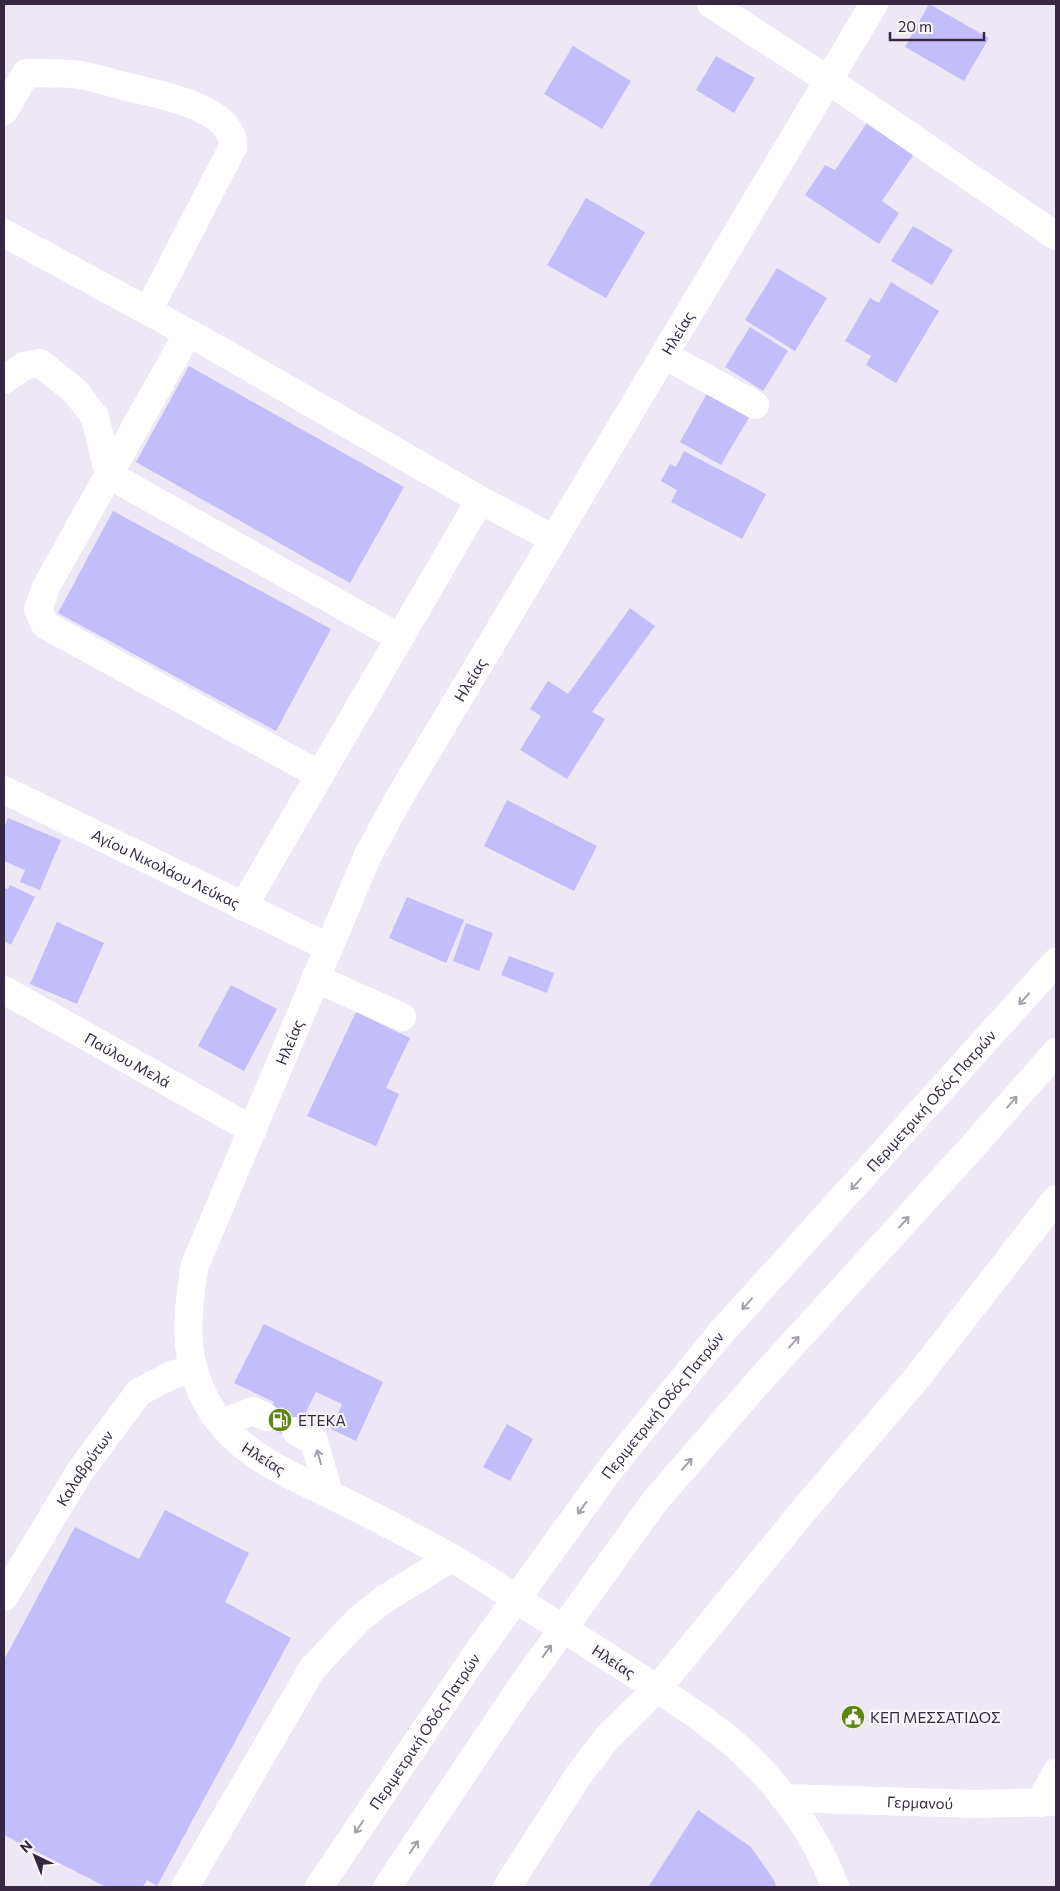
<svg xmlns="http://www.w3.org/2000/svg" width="1060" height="1891" viewBox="0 0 1060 1891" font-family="Commissioner,sans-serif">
<rect width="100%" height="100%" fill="#eee7f5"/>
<g fill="#c3bdfc">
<path d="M929,4L989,38L964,81L905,47Z"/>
<path d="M573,46L631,81L602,129L544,94Z"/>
<path d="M716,56L755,78L734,113L696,90Z"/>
<path d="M871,117L918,148L882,201L899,213L879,244L805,195L825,165L835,170Z"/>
<path d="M586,198L645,232L606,298L547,265Z"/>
<path d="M913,226L953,250L932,285L891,261Z"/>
<path d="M777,268L827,298L795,351L745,320Z"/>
<path d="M891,282L939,311L896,383L866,365L871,356L845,341L870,298L879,303Z"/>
<path d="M750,327L788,351L763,391L725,367Z"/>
<path d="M189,366L404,487L350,583L136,462Z"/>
<path d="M709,390L751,414L721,465L680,442Z"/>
<path d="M684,451L766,494L742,539L671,502L677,490L661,481L670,464L676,467Z"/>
<path d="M113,511L331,629L276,731L58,613Z"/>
<path d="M630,608L655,626L592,712L605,719L567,779L520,750L541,716L530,709L548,681L568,694Z"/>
<path d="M507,800L597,846L574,891L484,846Z"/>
<path d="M8,818L61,840L40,890L20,882L25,870L4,861V827Z"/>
<path d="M10,885L35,897L11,945L4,941V888L8,889Z"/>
<path d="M407,897L464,920L446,963L389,938Z"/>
<path d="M57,922L104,943L77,1004L30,984Z"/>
<path d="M466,923L493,933L479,971L453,961Z"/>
<path d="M509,956L554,973L547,993L501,975Z"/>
<path d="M231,985L277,1009L244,1071L198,1046Z"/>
<path d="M356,1012L410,1038L386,1088L399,1094L376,1146L307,1116Z"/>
<path d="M264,1324L383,1382L356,1441L331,1429L342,1404L316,1392L292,1439L262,1425L274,1402L234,1383Z"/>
<path d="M507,1424L533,1439L510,1481L483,1467Z"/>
<path d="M165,1510L249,1553L225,1602L291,1638L157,1886L147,1880L143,1887H106L4,1835V1660L75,1527L139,1559Z"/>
<path d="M698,1810L751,1847L774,1880L776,1887H648Z"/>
</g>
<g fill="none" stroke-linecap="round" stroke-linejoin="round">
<g stroke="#fff" stroke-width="28">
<path d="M711,4L828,80L1056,236"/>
<path d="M4,111L26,73C41,73 57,73 72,74C89,75 107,82 124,86C154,94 235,106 233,147L148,311"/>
<path d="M4,233L214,347L480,500L554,539"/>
<path d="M188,333L46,587L38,609L45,625L320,775"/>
<path d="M664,355L755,405"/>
<path d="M4,380L24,366L40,363L75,391L95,417L109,475L400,638"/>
<path d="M243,907L480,500"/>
<path d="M315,978L402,1017"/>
<path id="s1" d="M4,990L253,1130"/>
<path d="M221,1423L253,1411L266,1417"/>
<path d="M296,1431L314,1441L329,1494"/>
<path id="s2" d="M4,1597L80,1471L139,1392L172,1375L192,1369"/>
<path id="s3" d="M784,1798L975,1804L1056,1802"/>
<path d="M1040,1803L1056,1773"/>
<path d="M185,1887L312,1669L358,1620L383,1600L451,1558"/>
<path d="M507,1887L578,1776L607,1738L657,1689L809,1504L916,1379L1056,1199"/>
</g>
<g stroke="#fff" stroke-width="28">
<path id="s4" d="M4,790L328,947"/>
<path id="s5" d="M835,1887C816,1833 777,1782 734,1744C723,1734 710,1725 698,1716C648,1682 597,1650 546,1618C514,1598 483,1576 450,1557C413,1536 375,1517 337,1498C294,1477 244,1457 216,1417C182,1368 185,1321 195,1265L368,855L399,798L874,4"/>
</g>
<g stroke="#fff" stroke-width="28">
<path id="s6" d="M319,1887L475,1656L610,1469L718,1336L1056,962"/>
<path d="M387,1887L519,1690L655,1501L760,1380L966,1154L1056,1052"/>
</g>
</g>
<defs><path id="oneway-shaft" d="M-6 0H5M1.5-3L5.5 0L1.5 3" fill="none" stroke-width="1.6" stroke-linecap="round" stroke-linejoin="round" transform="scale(1.25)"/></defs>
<g stroke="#a59eaa">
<use href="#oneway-shaft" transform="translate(1024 999) rotate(132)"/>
<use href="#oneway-shaft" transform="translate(1012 1102) rotate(-49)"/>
<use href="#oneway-shaft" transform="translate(856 1184) rotate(132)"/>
<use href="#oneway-shaft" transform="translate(904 1222) rotate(-48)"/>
<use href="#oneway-shaft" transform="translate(747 1304) rotate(132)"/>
<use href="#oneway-shaft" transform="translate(794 1342) rotate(-48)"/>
<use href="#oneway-shaft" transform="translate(319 1457) rotate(-105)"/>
<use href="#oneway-shaft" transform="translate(687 1464) rotate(-49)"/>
<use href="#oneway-shaft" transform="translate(582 1508) rotate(126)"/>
<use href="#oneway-shaft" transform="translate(547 1651) rotate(-54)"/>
<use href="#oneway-shaft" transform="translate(359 1827) rotate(124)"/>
<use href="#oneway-shaft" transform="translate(414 1847) rotate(-56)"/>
</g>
<defs>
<g id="fuel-disc" transform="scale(1.25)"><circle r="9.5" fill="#5e8711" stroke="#f7f7f7"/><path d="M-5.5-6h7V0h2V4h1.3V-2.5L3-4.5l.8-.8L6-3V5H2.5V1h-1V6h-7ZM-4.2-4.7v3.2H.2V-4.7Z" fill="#fff"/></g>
<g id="civic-disc" transform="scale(1.25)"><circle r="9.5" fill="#5e8711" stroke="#f7f7f7"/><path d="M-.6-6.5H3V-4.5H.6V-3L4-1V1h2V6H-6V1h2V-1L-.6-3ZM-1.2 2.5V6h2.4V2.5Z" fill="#fff"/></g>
</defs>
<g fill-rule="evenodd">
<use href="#fuel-disc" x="280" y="1420"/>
<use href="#civic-disc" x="853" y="1717"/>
</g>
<g text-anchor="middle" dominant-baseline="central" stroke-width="4.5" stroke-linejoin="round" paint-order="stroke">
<g font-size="15" fill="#362842" stroke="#f7f7f7">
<text stroke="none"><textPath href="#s5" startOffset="2002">Ηλείας</textPath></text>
<text stroke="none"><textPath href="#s5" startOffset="1598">Ηλείας</textPath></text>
<text stroke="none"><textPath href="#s4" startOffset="180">Αγίου Νικολάου Λεύκας</textPath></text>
<text stroke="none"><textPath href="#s5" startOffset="1192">Ηλείας</textPath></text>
<text stroke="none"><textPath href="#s1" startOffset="142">Παύλου Μελά</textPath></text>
<text stroke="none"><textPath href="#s6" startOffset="998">Περιμετρική Οδός Πατρών</textPath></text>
<text stroke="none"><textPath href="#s6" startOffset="592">Περιμετρική Οδός Πατρών</textPath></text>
<text transform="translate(264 1458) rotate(32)">Ηλείας</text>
<text stroke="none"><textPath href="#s2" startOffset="152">Καλαβρύτων</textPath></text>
<text transform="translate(614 1661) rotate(33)">Ηλείας</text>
<text stroke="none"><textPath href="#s6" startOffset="188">Περιμετρική Οδός Πατρών</textPath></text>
<text stroke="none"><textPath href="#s3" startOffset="136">Γερμανού</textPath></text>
</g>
<g font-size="15" fill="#362842" stroke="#f7f7f7" text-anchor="start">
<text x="298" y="1420">ΕΤΕΚΑ</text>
<text x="870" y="1717">ΚΕΠ ΜΕΣΣΑΤΙΔΟΣ</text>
</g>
</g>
<rect width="1060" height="1891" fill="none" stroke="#362842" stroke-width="10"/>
<g transform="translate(35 1856) rotate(317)" stroke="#f7f7f7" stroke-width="4" paint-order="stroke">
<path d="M0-4L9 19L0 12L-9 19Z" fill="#362842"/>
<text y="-8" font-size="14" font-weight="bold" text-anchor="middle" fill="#362842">N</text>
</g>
<path d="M890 32v8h94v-8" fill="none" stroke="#362842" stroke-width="2.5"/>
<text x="898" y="32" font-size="15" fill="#362842" stroke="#f7f7f7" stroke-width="4" paint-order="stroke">20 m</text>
</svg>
